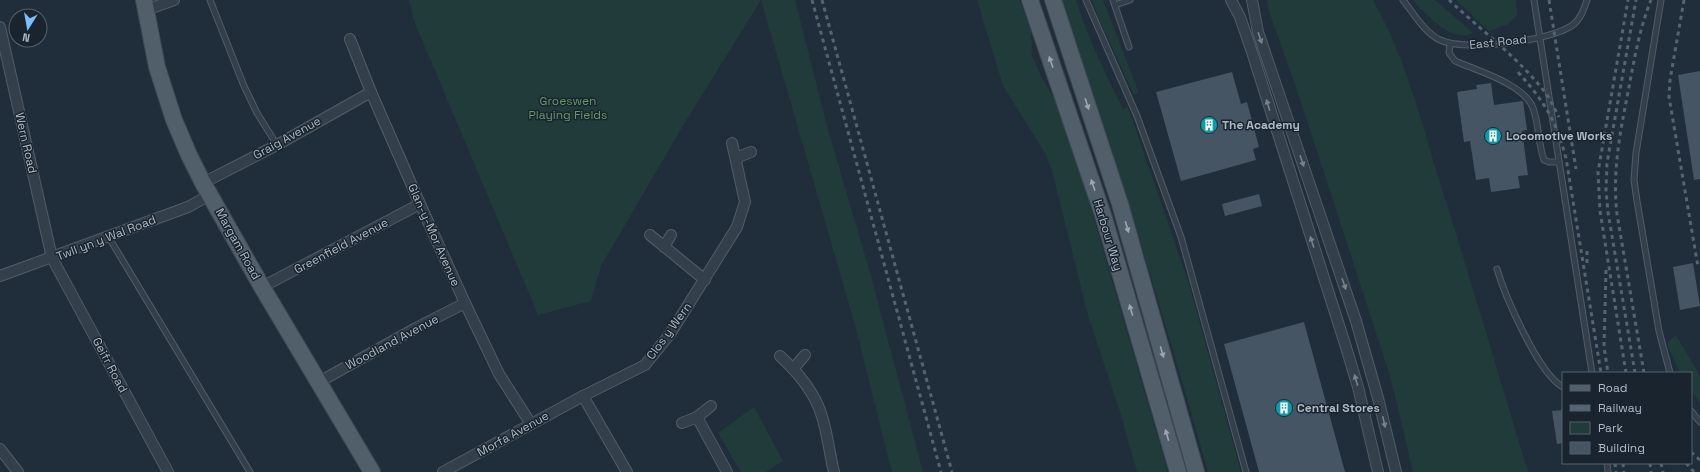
<svg xmlns="http://www.w3.org/2000/svg" width="1700" height="472" viewBox="0 0 1700 472" font-family="'Space Grotesk',sans-serif">
<rect width="100%" height="100%" fill="#1f2e3a"/>
<g fill="#213b3b">
<path d="M409,0H761L684,124L601,266L591,301L538,315L414,21Z"/>
<path d="M761,0H795L828,130L869,269L923,472H892L855,325Z"/>
<path d="M977,0H1020L1031,31L1032,55L1041,76L1057,104L1077,161L1168,472H1137L1120,412L1087,312L1052,171L1045,153L1003,86Z"/>
<path d="M1059,0H1076C1088,38 1105,73 1123,109L1128,107L1189,284L1241,472H1208C1163,313 1116,156 1059,0Z"/>
<path d="M1092,0H1103L1139,93L1134,95L1098,17Z"/>
<path d="M1267,0H1373C1404,55 1420,117 1438,176C1469,274 1498,373 1528,472H1413L1391,379L1302,105L1268,8Z"/>
<path d="M1413,0H1435L1473,33C1452,44 1425,14 1413,0Z"/>
<path d="M1456,0H1516L1517,15L1508,24L1489,31Z"/>
<path d="M1676,335L1700,376V403L1691,390V373H1680L1668,347V342Z"/>
<path d="M754,407L783,461L766,472H741L718,433Z"/>
</g>
<g fill="#455564">
<path d="M1700,71V179L1694,180L1678,75Z"/>
<path d="M1232,72L1241,104L1247,102L1259,147L1253,149L1256,160L1181,181L1156,92Z"/>
<path d="M1491,83L1494,105L1523,101L1527,130L1522,131L1528,175L1518,176L1520,188L1491,192L1489,178L1476,180L1470,141L1464,142L1457,92L1477,89L1476,85Z"/>
<path d="M1259,194L1262,206L1225,216L1222,204Z"/>
<path d="M1693,263L1700,306L1680,310L1673,267Z"/>
<path d="M1304,322L1345,472H1259L1224,344Z"/>
<path d="M1563,410V443L1557,444L1552,411Z"/>
</g>
<g fill="none" stroke-linecap="round" stroke-linejoin="round">
<g stroke="#515d68" stroke-width="7">
<g id="service">
<path d="M210,0L244,86L257,113L277,145"/>
<path d="M1086,0L1137,116L1181,237L1246,472"/>
<path d="M1113,0L1129,47"/>
<path d="M1403,0C1414,14 1424,32 1440,40C1464,52 1554,41 1574,24C1581,18 1584,9 1587,0"/>
<path d="M1534,0L1592,373"/>
<path d="M1661,0L1636,153L1634,180L1637,201L1659,331L1670,373"/>
<path d="M1115,5L1130,0"/>
<path d="M1450,44L1449,53L1455,61C1478,71 1524,84 1533,108C1539,124 1538,143 1544,160L1549,162H1559"/>
<path d="M108,236L250,472"/>
<path d="M1497,269C1505,296 1539,375 1563,387"/>
<path d="M1691,411L1700,422"/>
<path d="M1607,463L1608,472"/>
</g>
</g>
<g stroke="#515d68" stroke-width="12">
<g id="minor">
<path d="M1231,0L1240,17L1251,49L1345,344L1358,387L1378,472"/>
<path d="M1252,0L1258,32L1356,321L1378,398L1396,472"/>
<path d="M146,10L174,0"/>
<path d="M0,27L52,258L168,472"/>
<path d="M350,39L371,92L420,204L465,303L499,374L531,424"/>
<path d="M736,158L751,152"/>
<path d="M203,183L277,145L371,92"/>
<path d="M650,235L705,280"/>
<path d="M664,247L671,235"/>
<path d="M0,276L188,207L210,195"/>
<path d="M262,287L420,204"/>
<path d="M780,356C792,367 804,380 812,394C826,416 828,447 834,472"/>
<path d="M793,369L805,355"/>
<path d="M319,382L416,328L465,303"/>
<path d="M583,396L627,472"/>
<path d="M697,417L727,472"/>
<path d="M682,423L697,417L711,406"/>
<path d="M0,449L18,472"/>
<path d="M443,472L583,396L645,365L670,334L737,227L745,202L732,143"/>
</g>
</g>
<g stroke="#3d4854" stroke-width="18">
<g id="primary">
<path d="M144,0L157,67L174,120L189,155L203,183L262,287L372,472"/>
<path d="M1030,0L1104,218L1178,472"/>
<path d="M1053,0L1120,204L1196,472"/>
</g>
</g>
<use href="#service" stroke="#333f4a" stroke-width="5"/>
<use href="#minor" stroke="#333f4a" stroke-width="10"/>
<use href="#primary" stroke="#515f6a" stroke-width="16"/>
<g stroke="#556472" stroke-width="3" stroke-dasharray="4 4" stroke-linecap="butt">
<path d="M812,0L941,472"/>
<path d="M822,0L952,472"/>
<path d="M1449,0C1481,30 1521,60 1547,95C1552,102 1555,110 1559,117"/>
<path d="M1549,0L1576,169"/>
<path d="M1684,0L1670,80L1669,97L1698,267"/>
<path d="M1518,72C1545,103 1555,118 1566,158L1601,373"/>
<path d="M1587,263V247"/>
<path d="M1606,270L1604,347L1608,373"/>
<path d="M1626,373L1600,211L1598,172L1628,0"/>
<path d="M1635,373L1608,212L1606,190L1607,163L1636,0"/>
<path d="M1644,373L1617,214C1612,172 1620,133 1628,92C1634,61 1639,30 1651,0"/>
<path d="M1691,452L1700,460"/>
<path d="M1615,463L1616,472"/>
<path d="M1623,463L1624,472"/>
<path d="M1650,463L1651,472"/>
<path d="M1661,463L1663,472"/>
<path d="M1686,463L1694,472"/>
</g>
</g>
<defs><path id="oneway-solid" d="M-6-.8H1V-3.2L6.5 0L1 3.2V.8H-6Z"/></defs>
<g fill="#77838f">
<use href="#oneway-solid" transform="translate(1260 38) rotate(71)"/>
<use href="#oneway-solid" transform="translate(1268 105) rotate(-107)"/>
<use href="#oneway-solid" transform="translate(1302 161) rotate(71)"/>
<use href="#oneway-solid" transform="translate(1312 242) rotate(-108)"/>
<use href="#oneway-solid" transform="translate(1344 284) rotate(71)"/>
<use href="#oneway-solid" transform="translate(1356 380) rotate(-106)"/>
<use href="#oneway-solid" transform="translate(1384 422) rotate(77)"/>
</g>
<g fill="#9ba8b4">
<use href="#oneway-solid" transform="translate(1051 62) rotate(-109)"/>
<use href="#oneway-solid" transform="translate(1087 104) rotate(72)"/>
<use href="#oneway-solid" transform="translate(1093 185) rotate(-109)"/>
<use href="#oneway-solid" transform="translate(1127 227) rotate(74)"/>
<use href="#oneway-solid" transform="translate(1131 310) rotate(-106)"/>
<use href="#oneway-solid" transform="translate(1162 352) rotate(74)"/>
<use href="#oneway-solid" transform="translate(1167 435) rotate(-106)"/>
</g>
<defs>
<g id="building-disc" transform="scale(0.9)"><circle r="9.5" fill="#0f9aa8" stroke="#19242f"/><path d="M-4-6H4V6H1V3H-1V6H-4ZM-2.5-4.3h1.7v1.8h-1.7ZM.8-4.3h1.7v1.8H.8ZM-2.5-1h1.7V.8h-1.7ZM.8-1h1.7V.8H.8Z" fill="#fff"/></g>
</defs>
<g fill-rule="evenodd">
<use href="#building-disc" x="1209" y="125"/>
<use href="#building-disc" x="1493" y="136"/>
<use href="#building-disc" x="1284" y="408"/>
</g>
<g text-anchor="middle" dominant-baseline="central" stroke-width="3" stroke-linejoin="round" paint-order="stroke">
<g font-size="12" fill="#aebac7" stroke="#19242f">
<text transform="translate(1498 42) rotate(-6)">East Road</text>
<text transform="translate(287 138) rotate(-29)">Graig Avenue</text>
<text transform="translate(26 143) rotate(77)">Wern Road</text>
<text transform="translate(434 235) rotate(66)">Glan-y-Mor Avenue</text>
<text transform="translate(1108 235) rotate(73)">Harbour Way</text>
<text transform="translate(106 238) rotate(-21)">Twll yn y Wal Road</text>
<text transform="translate(238 244) rotate(61)">Margam Road</text>
<text transform="translate(341 246) rotate(-28)">Greenfield Avenue</text>
<text transform="translate(669 331) rotate(-54)">Clos y Wern</text>
<text transform="translate(392 342) rotate(-28)">Woodland Avenue</text>
<text transform="translate(110 365) rotate(62)">Geifr Road</text>
<text transform="translate(513 434) rotate(-29)">Morfa Avenue</text>
</g>
<g font-size="12" fill="#64996a" stroke="#19242f">
<text x="568" y="101">Groeswen<tspan x="568" dy="14">Playing Fields</tspan></text>
</g>
<g font-size="12" font-weight="bold" fill="#aebac7" stroke="#19242f" text-anchor="start">
<text x="1222" y="125">The Academy</text>
<text x="1506" y="136">Locomotive Works</text>
<text x="1297" y="408">Central Stores</text>
</g>
</g>
<rect x="1562" y="372" width="130" height="92" fill="#19242f" stroke="#55606c"/>
<rect x="1570" y="385" width="20" height="6" fill="#515f6a" stroke="#55606c"/>
<text x="1598" y="392" font-size="12" fill="#aebac7">Road</text>
<rect x="1570" y="405" width="20" height="6" fill="#556472" stroke="#55606c"/>
<text x="1598" y="412" font-size="12" fill="#aebac7">Railway</text>
<rect x="1570" y="422" width="20" height="12" fill="#213b3b" stroke="#55606c"/>
<text x="1598" y="432" font-size="12" fill="#aebac7">Park</text>
<rect x="1570" y="442" width="20" height="12" fill="#455564" stroke="#55606c"/>
<text x="1598" y="452" font-size="12" fill="#aebac7">Building</text>
<g transform="translate(28 28) rotate(191)"><circle r="19" fill="#19242f" stroke="#55606c"/>
<path d="M0-3L7 15L0 10L-7 15Z" fill="#7bbdfe"/>
<text y="-6" font-size="11" font-weight="bold" text-anchor="middle" fill="#aebac7">N</text>
</g>
</svg>
